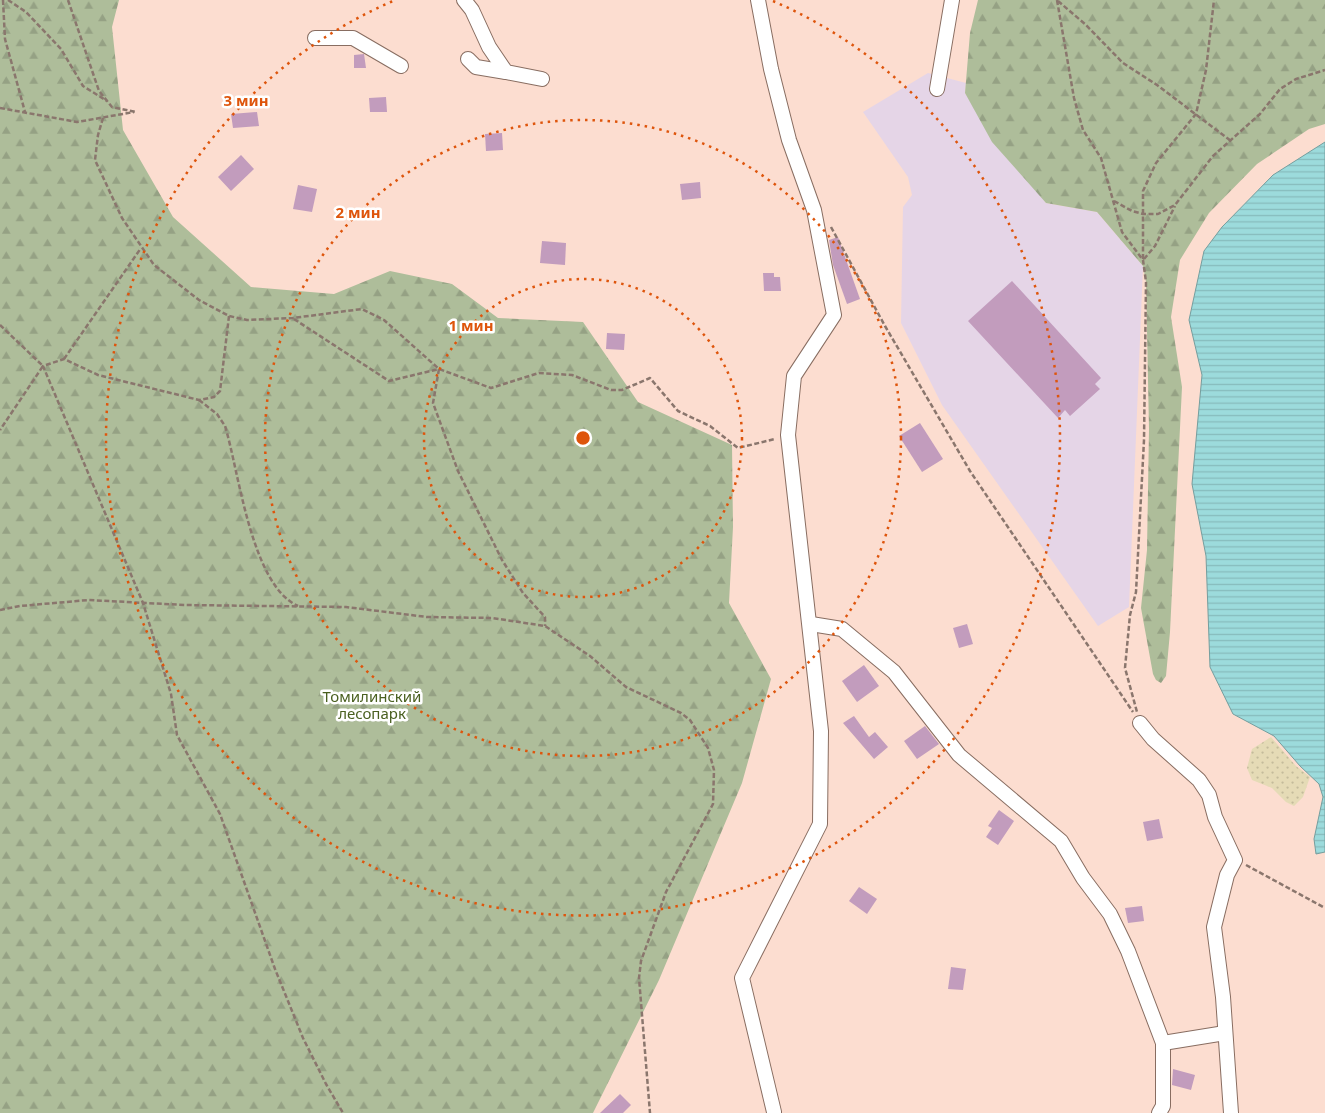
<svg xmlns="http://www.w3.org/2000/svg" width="1325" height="1113" viewBox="0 0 1325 1113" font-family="'Noto Sans',sans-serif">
<defs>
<pattern id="forest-firs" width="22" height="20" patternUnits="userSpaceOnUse" patternTransform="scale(1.25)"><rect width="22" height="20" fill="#aebd9a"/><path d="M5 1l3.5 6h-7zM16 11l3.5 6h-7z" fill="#95a184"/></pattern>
<pattern id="sand-dots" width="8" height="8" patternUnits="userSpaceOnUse" patternTransform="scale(1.25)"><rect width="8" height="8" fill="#e5dbb6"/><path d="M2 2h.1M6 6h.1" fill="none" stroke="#c4bb9b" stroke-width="1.8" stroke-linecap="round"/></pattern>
<pattern id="water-rules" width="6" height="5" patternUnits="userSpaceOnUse" patternTransform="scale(1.25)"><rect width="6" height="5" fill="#9cdbdc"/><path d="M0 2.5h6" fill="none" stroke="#86bbbc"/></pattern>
</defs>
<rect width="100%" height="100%" fill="#fcddd0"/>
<path fill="#e5d5e7" d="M928,73L966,83L965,93L1046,203L1097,212L1143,266L1129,607L1098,626L942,405L901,323L903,207L912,195L908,177L863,112Z"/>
<g fill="url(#forest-firs)">
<path d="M0,0H119L112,27L123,130L173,217L251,287L334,294L390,271L452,284L498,318L583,322L638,402L732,445L733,527L729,603L771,679L742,783L659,980L593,1113H0Z"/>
<path d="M978,0H1325V124L1309,129L1257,164L1209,213L1180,260L1171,317L1182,387L1170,632L1166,676L1161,683L1156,680L1153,674L1141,608L1147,550L1149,429L1146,282L1143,266L1097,212L1046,203L992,142L965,93L970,33Z"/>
</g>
<path fill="url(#sand-dots)" d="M1271,737L1296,766L1310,777L1303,797L1294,806L1286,802L1272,788L1252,780L1247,768L1252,749Z"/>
<path fill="url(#water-rules)" stroke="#759e9e" d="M1325,142V852L1316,854L1314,839L1323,797L1319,784L1300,766L1274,736L1233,714L1210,667L1206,556L1192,484L1202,375L1189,320L1204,251L1222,227L1273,175Z"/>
<g fill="#c29cbd">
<path d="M364,54L366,68H354V55Z"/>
<path d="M386,97L387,112H370L369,98Z"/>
<path d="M257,112L259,126L233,128L231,114Z"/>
<path d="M502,133L503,150L486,151L485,134Z"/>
<path d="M241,155L254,169L231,191L218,177Z"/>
<path d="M700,182L701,198L682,200L680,184Z"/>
<path d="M298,185L317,189L312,212L293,209Z"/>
<path d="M838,237L860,299L847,304L833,265L829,240Z"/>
<path d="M542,241L566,243L565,265L540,263Z"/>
<path d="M763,273H774V277H780L781,291H764Z"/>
<path d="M1012,281L1101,378L1095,384L1100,389L1070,416L1065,410L1058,418L968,321Z"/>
<path d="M607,333L625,334L624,350L606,349Z"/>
<path d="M920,423L943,459L922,472L899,436Z"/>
<path d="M967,624L973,644L959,648L953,628Z"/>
<path d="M864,665L879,686L857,702L842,681Z"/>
<path d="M854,716L869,737L875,732L888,747L874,759L843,723Z"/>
<path d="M925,726L939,744L917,759L904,741Z"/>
<path d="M999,810L1014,821L998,845L986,837L992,828L988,826Z"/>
<path d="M1159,819L1163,838L1147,841L1143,822Z"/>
<path d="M859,887L877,899L867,914L849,901Z"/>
<path d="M1142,906L1144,921L1128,923L1125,908Z"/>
<path d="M951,967L966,969L963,990L948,989Z"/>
<path d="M1173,1069L1195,1075L1191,1090L1172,1085Z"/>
<path d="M620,1094L631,1105L623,1113H600Z"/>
</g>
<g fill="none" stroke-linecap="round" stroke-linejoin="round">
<g stroke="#886d61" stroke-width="16">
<g id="minor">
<path d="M464,0L472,10L489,47L506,72L542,79"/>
<path d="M758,0L771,69L789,140L814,210L834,315L794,376L788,435L821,731L820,824L742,978L774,1112"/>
<path d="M315,38H353L401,66"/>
<path d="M468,59L476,67L506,72"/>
<path d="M937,89L952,0"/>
<path d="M811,624L842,629L894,672L959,755L1061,841L1083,878L1110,914L1128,951L1163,1043"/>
<path d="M1140,723L1153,739L1199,780L1209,795L1215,817L1235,860L1227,875L1214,927L1223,997L1231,1113"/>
<path d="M1159,1113L1163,1106V1043L1225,1033"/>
</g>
</g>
<g stroke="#8a766d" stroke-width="2.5" stroke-dasharray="5 2.5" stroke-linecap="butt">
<path d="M3,0L5,39L25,112"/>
<path d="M8,0L26,12L61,49L83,86L107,101"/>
<path d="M68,0L99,91L112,107L136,112"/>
<path d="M1057,0L1074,98L1083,130L1101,158L1122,232L1143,260L1146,282L1144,440L1136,592L1130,615L1125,668L1137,712"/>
<path d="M1058,1L1085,24L1123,63L1157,85L1231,141"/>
<path d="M0,108L77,122L134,112"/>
<path d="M103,118L98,135L95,160L122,218L154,265L199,300L229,316L247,320L293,318L362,309L384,320L439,369L491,388L539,373L572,375L611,390H622L650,378L678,411L710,426L738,448L775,439"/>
<path d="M1114,201L1132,211L1143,214H1158L1175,205L1213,156L1260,114L1280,89L1296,79L1325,70"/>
<path d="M831,227L885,326L970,471L1133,712"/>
<path d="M1143,259V191L1156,163L1196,114L1206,70L1214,0"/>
<path d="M1144,259L1155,246L1175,206"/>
<path d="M229,316L220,391L214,397L199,400L98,375L64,359L43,366L143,603L171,694L177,735L220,814L275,969L303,1038L326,1084L343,1113"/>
<path d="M294,319L389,381L439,369L433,403L458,471L502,560L523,593L545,617V626"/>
<path d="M0,325L43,366L0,430"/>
<path d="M64,359L141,248"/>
<path d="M199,400L217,414L225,426C239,471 251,585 298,606"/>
<path d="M0,610L20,606L89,600L184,605L346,607L427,617L492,618L545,626L590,656L626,687L681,713L690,720L708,748L714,770L713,804L666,892L641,961L639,978L650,1113"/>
<path d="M1246,865L1325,908"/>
</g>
<use href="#minor" stroke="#fff" stroke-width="14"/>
</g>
<g fill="none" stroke="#de550c" stroke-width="2.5" stroke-dasharray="2.5 5">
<circle cx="583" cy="438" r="159"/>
<circle cx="583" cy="438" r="318"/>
<path d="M773 1A477 477 0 1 1 393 1"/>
</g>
<g text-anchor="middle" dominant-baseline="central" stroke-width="5" stroke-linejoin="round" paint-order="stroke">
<g font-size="15" fill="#4a6020" stroke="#fff">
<text x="372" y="696">Томилинский<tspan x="372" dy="17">лесопарк</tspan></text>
</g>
</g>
<circle cx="583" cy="438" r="8" fill="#de550c" stroke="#fff" stroke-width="2.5"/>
<g font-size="15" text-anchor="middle" font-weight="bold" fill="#de550c" stroke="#fff" stroke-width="5" stroke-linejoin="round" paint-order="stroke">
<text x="246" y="106">3 мин</text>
<text x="358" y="218">2 мин</text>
<text x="471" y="331">1 мин</text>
</g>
</svg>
